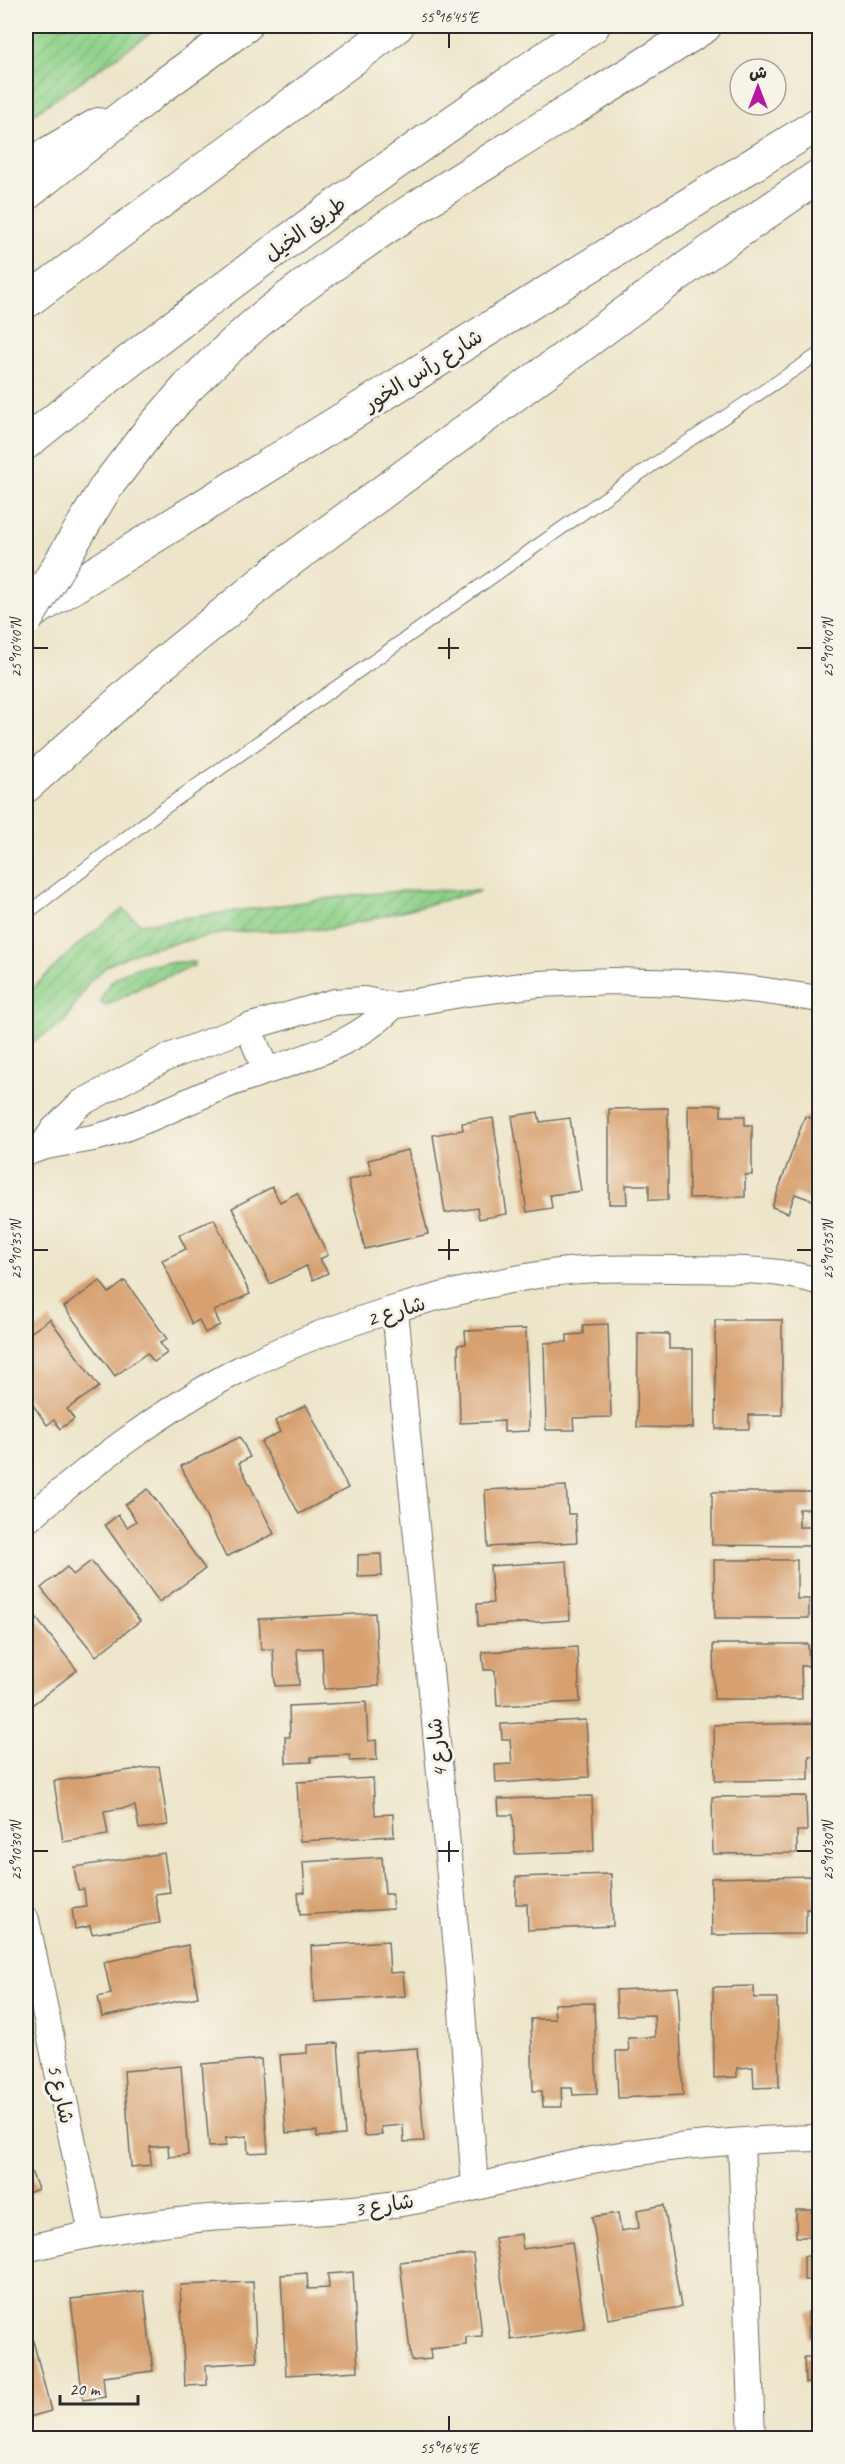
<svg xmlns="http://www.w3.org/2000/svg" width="845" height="2464" viewBox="0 0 845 2464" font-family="Caveat,'Playpen Sans Arabic',sans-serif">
<defs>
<pattern id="garden-furrows" width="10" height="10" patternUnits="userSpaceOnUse" patternTransform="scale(1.5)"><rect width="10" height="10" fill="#8fd28a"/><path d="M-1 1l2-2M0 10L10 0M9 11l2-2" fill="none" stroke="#7cb477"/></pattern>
</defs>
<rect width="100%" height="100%" fill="#f7f3e8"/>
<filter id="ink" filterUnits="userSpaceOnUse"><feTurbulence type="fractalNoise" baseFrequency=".0167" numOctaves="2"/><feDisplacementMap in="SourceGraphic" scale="12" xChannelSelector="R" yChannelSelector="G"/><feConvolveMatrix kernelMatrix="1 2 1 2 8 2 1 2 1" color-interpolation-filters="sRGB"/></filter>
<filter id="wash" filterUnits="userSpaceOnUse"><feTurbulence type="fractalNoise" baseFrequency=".008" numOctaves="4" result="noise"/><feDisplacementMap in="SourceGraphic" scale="24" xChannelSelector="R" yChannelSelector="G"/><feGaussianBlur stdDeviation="1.35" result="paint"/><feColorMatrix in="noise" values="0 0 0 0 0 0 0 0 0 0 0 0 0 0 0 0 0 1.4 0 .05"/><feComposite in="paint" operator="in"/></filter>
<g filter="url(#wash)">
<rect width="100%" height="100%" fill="#ede5c9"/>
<g fill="url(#garden-furrows)" stroke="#5d7e5a" stroke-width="1.5">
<path d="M26,26H161L26,119Z"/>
<path d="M415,890L481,891L331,929L228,932L139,951L108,965L88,983L64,1023L26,1046V995L75,947L123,909L141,924L354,895Z"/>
<path d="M194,962V966L143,986L106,1006L101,1003C108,963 161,962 194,962Z"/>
</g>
<g id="blocks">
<g fill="#d7a070">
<path d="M688,1105H721V1116H745V1125H752V1175H745V1197L689,1198Z"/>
<path d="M668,1108V1200H649V1185H626L627,1204H609V1109Z"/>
<path d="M538,1112L540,1122L570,1118L581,1191L550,1195L552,1208L527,1212L512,1116Z"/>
<path d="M805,1116L820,1121V1216L814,1214L817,1202L795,1194L788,1213L772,1207Z"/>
<path d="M493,1118L507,1214L479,1219L477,1208L445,1213L433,1135L463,1130L462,1123Z"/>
<path d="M408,1150L428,1234L365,1249L348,1180L372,1174L368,1160Z"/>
<path d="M272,1187L280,1202L297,1193L328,1255L320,1259L328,1273L313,1280L306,1266L270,1284L232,1208Z"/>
<path d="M214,1219L250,1294L214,1311L220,1325L205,1333L199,1320L192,1324L162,1260L186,1249L179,1235Z"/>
<path d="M100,1281L109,1293L125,1281L167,1339L160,1343L167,1353L154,1362L147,1353L115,1376L64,1307Z"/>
<path d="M50,1319L99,1387L67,1409L74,1419L60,1429L54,1420L47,1425L26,1395V1354L28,1352L26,1348V1336Z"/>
<path d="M715,1320H782V1415H749V1429H716Z"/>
<path d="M608,1324L611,1417L573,1418L574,1430H546L544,1343L567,1342V1335L583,1334V1325Z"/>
<path d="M526,1329L529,1431L504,1432V1421L460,1423L458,1345L466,1344L465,1331Z"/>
<path d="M638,1333L669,1334V1349H693V1428L637,1427Z"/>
<path d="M306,1405L348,1488L299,1514L261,1442L280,1432L275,1421Z"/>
<path d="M240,1437L250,1457L239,1463L274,1534L226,1557L181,1466Z"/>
<path d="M566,1486L568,1514H575L577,1542L488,1547L485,1490Z"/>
<path d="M148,1489L205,1569L159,1602L105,1525L118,1515L127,1527L136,1521L125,1505Z"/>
<path d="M712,1492H811V1509H799V1527H811V1546L712,1545Z"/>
<path d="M381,1554L382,1576L358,1577V1555Z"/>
<path d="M714,1560H797V1599H809V1618H715Z"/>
<path d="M91,1561L140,1621L96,1656L41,1588L67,1567L73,1575Z"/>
<path d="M567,1561L570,1620L478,1626L477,1604L493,1603L490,1566Z"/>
<path d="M26,1605L77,1670L32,1705L26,1697Z"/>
<path d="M375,1613L379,1686L324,1689L322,1648L297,1649L299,1685L275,1686L273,1649L261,1650L259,1619Z"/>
<path d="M713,1644H808L809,1666H801L802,1699H714Z"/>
<path d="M577,1647L580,1702L497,1706L495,1670H484L482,1652Z"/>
<path d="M366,1702L368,1741L376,1740L377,1760L350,1761V1755L311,1757V1762L286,1763L285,1737H290L289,1706Z"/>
<path d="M586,1720L589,1777L496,1783L495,1765L512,1764L510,1739H502L501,1724Z"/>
<path d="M816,1723L817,1756H809V1780L715,1781L714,1725Z"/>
<path d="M159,1766L168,1825L139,1829L135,1806L104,1811L108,1835L63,1842L54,1781Z"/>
<path d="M373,1778L375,1815L393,1814L394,1836L300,1841L297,1782Z"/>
<path d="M592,1796L594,1851L515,1854L513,1815H499L498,1799Z"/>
<path d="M806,1796L807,1831H797V1853L713,1854L712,1797Z"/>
<path d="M164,1853L170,1892L155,1894L160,1923L92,1934L90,1926L75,1929L72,1909L86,1907L84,1889L78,1890L74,1867Z"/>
<path d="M382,1857L385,1894H392L393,1909L300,1915L298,1893L305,1892L303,1862Z"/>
<path d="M611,1874L613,1926L528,1930L527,1904H516V1877Z"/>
<path d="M814,1876V1909H806V1934L712,1935L711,1878Z"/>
<path d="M388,1941L390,1973L403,1972L405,1996L314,2002L311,1946Z"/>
<path d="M188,1945L198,1997L102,2017L98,1997L111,1994L104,1962Z"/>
<path d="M754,1986V1998H777L779,2087L754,2088L753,2067L737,2068V2077L714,2078L713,1987Z"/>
<path d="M678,1987L683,2095L618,2098L616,2051H629L628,2038L655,2037L654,2015L617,2016L616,1990Z"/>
<path d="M594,2003L597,2094L573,2095L572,2088H561L562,2107H543L542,2091H533L531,2019H555L554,2004Z"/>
<path d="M338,2043L345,2135L317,2137V2131L286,2133L280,2055L307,2053V2045Z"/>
<path d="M417,2048L424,2141L404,2142L403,2125L381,2127L382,2135L364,2136L358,2052Z"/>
<path d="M261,2059L268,2152L248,2153L247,2136L226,2138V2146L209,2147L202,2064Z"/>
<path d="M181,2066L188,2155L169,2157L168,2146L150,2147L151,2165L131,2167L124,2071Z"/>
<path d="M26,2158L38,2189L26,2194Z"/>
<path d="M664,2205L681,2307L608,2319L592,2217L618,2213L621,2231L639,2228L637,2210Z"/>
<rect x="796" y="2210" width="24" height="27"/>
<path d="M521,2234L523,2249L572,2242L585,2329L511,2340L495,2238Z"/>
<path d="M473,2254L482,2336L466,2337V2345L430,2349L431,2359L411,2361L400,2262Z"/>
<rect x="804" y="2256" width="16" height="24"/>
<path d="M353,2272L358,2371L286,2375L281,2275L307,2273L308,2289L329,2288L328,2274Z"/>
<path d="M253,2282L257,2362L206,2365L207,2385L185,2386L180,2285Z"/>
<path d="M144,2291L153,2371L103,2377L105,2397L83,2400L71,2299Z"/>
<path d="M820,2311V2337L809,2338L808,2312Z"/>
<path d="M26,2313L51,2411L26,2418Z"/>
<path d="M804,2357H820V2383H805Z"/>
</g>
</g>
</g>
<g filter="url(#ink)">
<use href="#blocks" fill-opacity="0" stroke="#6f6c62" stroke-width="1.5"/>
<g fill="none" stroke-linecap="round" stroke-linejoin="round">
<g stroke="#6f6c62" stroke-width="14">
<path id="service" d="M26,914L163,809L626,483L820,353"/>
</g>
<g stroke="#6f6c62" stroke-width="28">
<g id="minor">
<path d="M248,1027L266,1070"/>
<path d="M43,1145L54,1129L81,1103L166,1058L248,1027L335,1002L364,1000L393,1006L466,993L538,984L612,981L686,983L759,990L820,999"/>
<path d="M26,1153C51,1141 79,1143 105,1135C146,1122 185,1102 224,1086C282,1063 349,1052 393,1006"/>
<path d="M395,1310L459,1969L475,2187"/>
<path d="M26,1521C91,1465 159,1412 235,1372C318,1328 439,1292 532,1276C579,1267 628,1268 676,1269C724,1270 774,1267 820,1282"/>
<path d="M26,1920L92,2233"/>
<path d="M741,2142L752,2438"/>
<path d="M26,2249C86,2234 146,2223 209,2218C275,2213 342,2213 408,2202C460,2193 511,2177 562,2166C645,2148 735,2139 820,2138"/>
</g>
</g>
<g stroke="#6f6c62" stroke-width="34">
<path id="tertiary" d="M26,166L98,124"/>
</g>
<g stroke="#6f6c62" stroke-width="35">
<g id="motorway">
<path d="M26,194L151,94L245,26"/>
<path d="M26,302L397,26"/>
<path d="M189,386C214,362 239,337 266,315C403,206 559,121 705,26"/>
<path d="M26,443C208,296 398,157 593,26"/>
<path d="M26,616L820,123"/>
<path d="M26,786L162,664L285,564L688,267L820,175"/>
</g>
</g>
<use href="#service" stroke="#fff" stroke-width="12"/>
<use href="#minor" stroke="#fff" stroke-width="26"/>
<use href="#tertiary" stroke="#fff" stroke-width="32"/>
<use href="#motorway" stroke="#fff" stroke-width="33"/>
<g stroke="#6f6c62" stroke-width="35" stroke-linecap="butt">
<path id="motorway-bridge" d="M26,620L106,487L147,434L189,386"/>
</g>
<use href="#motorway-bridge" stroke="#fff" stroke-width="33"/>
</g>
</g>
<path fill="none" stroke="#2b2b2b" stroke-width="2" d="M449,33V48M449,638V659M33,648H48M438,648H459M797,648H812M449,1239V1260M33,1250H48M438,1250H459M797,1250H812M449,1841V1862M33,1851H48M438,1851H459M797,1851H812M449,2416V2431"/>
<g text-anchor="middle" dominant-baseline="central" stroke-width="6" stroke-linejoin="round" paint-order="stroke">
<g font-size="21" fill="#2b2b2b" stroke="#f7f3e8">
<text transform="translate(305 229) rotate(-36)">طريق الخيل</text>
<text transform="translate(423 370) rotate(-32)">شارع رأس الخور</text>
<text transform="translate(396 1311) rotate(-17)">شارع 2</text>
<text transform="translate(437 1748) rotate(-96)">شارع 4</text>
<text transform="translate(61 2094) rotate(77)">شارع 5</text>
<text transform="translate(384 2205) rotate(-9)">شارع 3</text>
</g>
</g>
<rect width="845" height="2464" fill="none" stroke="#f7f3e8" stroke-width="66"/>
<g transform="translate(758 87)"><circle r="28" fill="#f7f3e8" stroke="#a5a39c" stroke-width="1.5"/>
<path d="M0-4.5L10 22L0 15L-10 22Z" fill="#b5179e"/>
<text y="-9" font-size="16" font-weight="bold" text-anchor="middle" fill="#2b2b2b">ش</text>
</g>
<path d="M60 2395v9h78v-9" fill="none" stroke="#2b2b2b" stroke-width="3"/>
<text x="69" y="2395" font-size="18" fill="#2b2b2b" stroke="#f7f3e8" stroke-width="4.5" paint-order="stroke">20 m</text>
<rect x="33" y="33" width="779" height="2398" fill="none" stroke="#2b2b2b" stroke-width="2"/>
<g font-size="15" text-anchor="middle" fill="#2b2b2b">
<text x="449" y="22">55°16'45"E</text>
<text transform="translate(16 648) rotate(-90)" y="5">25°10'40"N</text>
<text transform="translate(828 648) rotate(-90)" y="5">25°10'40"N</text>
<text transform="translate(16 1250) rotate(-90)" y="5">25°10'35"N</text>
<text transform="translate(828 1250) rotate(-90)" y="5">25°10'35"N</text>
<text transform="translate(16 1851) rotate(-90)" y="5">25°10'30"N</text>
<text transform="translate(828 1851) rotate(-90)" y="5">25°10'30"N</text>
<text x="449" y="2453">55°16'45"E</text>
</g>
</svg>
